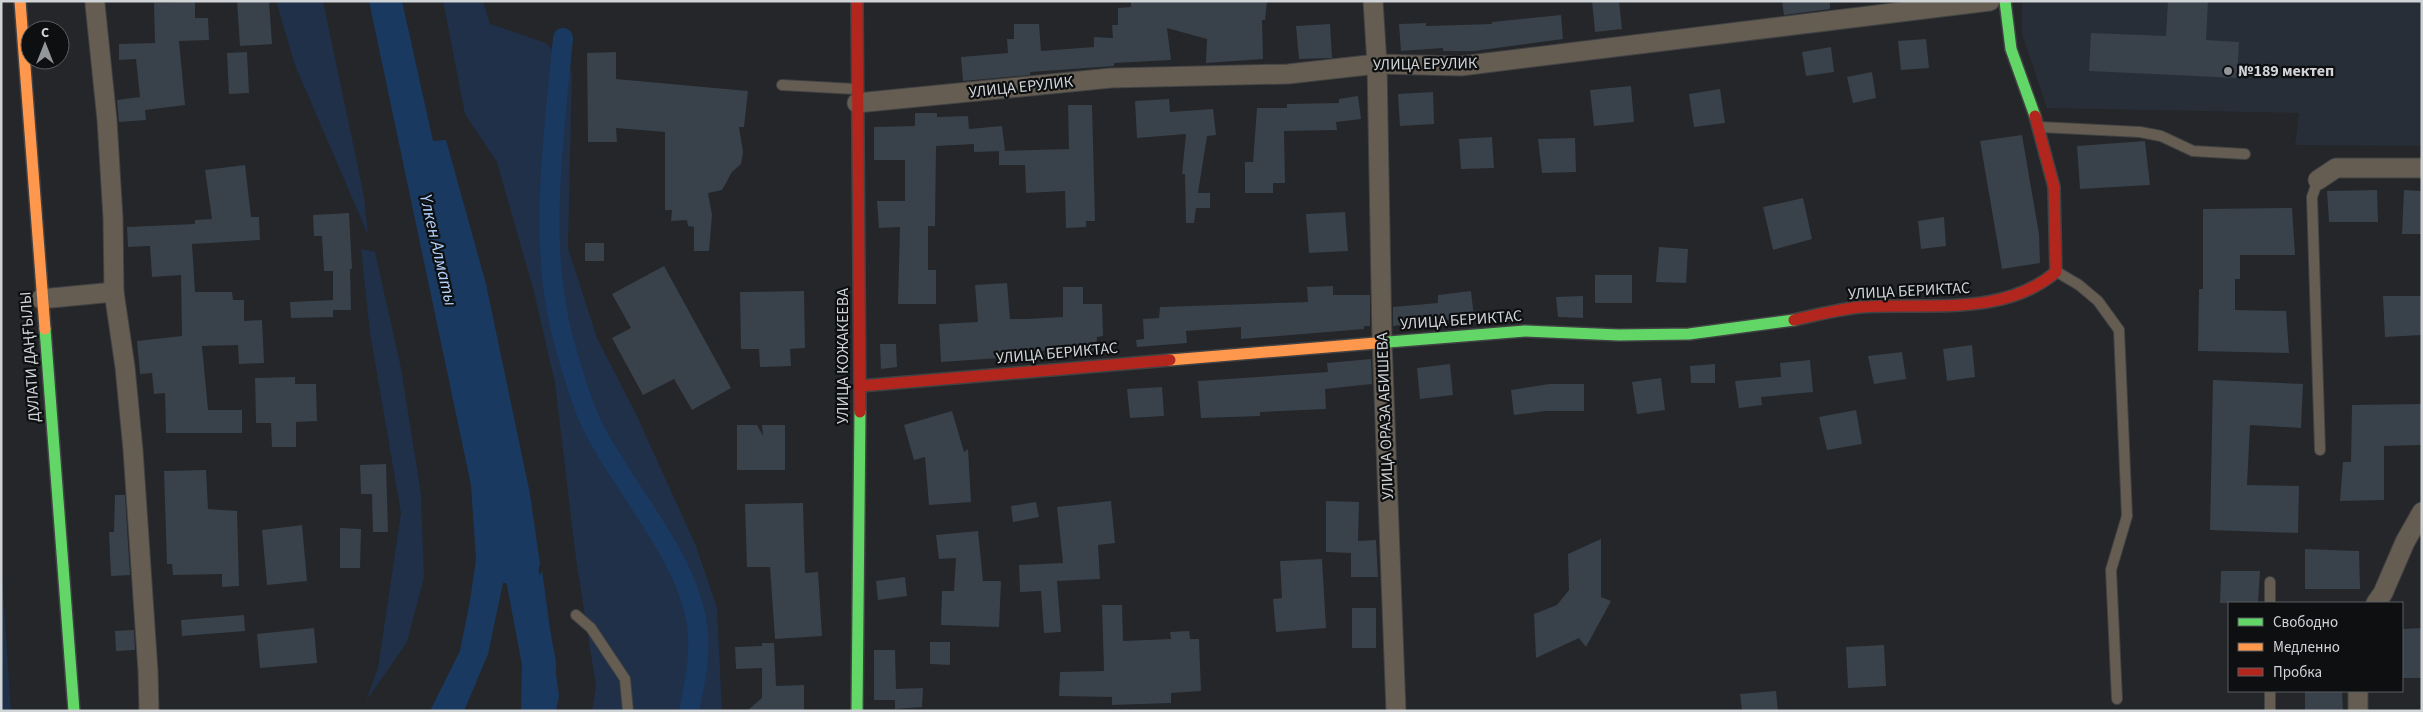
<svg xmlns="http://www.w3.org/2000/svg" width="2423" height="712" viewBox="0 0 2423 712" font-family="'Source Sans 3',sans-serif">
<rect width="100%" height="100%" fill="#242629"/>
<path fill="#272e37" d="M2022,1H2422V146L2295,145L2299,113L2047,108L2022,34Z"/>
<g fill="#1f3048">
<path d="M276,1H323L364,196L368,235L295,65Z"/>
<path d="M443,1H483L490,24L546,43L572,72L568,248L597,338L636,414L696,546L717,608L722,711H592L596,686L576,559L555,383L534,292L497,162L465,114Z"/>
<path d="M361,249L375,252L401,368L421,494L424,577L407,642L366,701L378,668L401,513L370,333Z"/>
<path d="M1,560L11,711H1Z"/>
</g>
<g fill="#1a3961">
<path d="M369,1H402L433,141L446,140L486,284L530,494L540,564L521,624L516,583H503L488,654L464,711H430L460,651L470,601L476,559L471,485Z"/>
<path d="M542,570L559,696L556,711H526L528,682L521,626Z"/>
</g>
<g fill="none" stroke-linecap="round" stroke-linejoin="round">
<path stroke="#1a3961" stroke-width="20" d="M563,38C554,136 537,246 564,342C571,367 581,402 592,425C623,488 687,555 697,625C701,653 695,683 689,711"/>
<path stroke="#1a3961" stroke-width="34" d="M519,558L539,663L538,711"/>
</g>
<g fill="#39414b">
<path d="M237,1H269L272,44L240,46Z"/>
<path d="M1131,1H1267L1265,20H1262L1263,59L1206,63L1207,39L1167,28L1171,60L1114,63V66L1030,72V75L963,81L961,57L1008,53L1007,39H1014V24H1039L1041,51L1094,47V37L1113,38L1112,25H1118V8L1131,7Z"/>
<path d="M1592,1H1619L1622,29L1595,32Z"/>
<path d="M1782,1H1830V9L1784,15Z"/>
<path d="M2168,1H2208L2206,40L2239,42L2237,78L2089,71L2091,33L2166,36Z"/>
<path d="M195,2V18H208L209,40L179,41L185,105L145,110L146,120L119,122L117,100L140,97L136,59L119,60V44L155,43L154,3Z"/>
<path d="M1561,15L1563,39L1474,51H1443V48L1401,51L1399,24L1426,23V26L1492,24V22Z"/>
<path d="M1330,24L1332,58L1299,59L1296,26Z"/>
<path d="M1926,39L1929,68L1901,70L1898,41Z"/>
<path d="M1831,47L1834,72L1806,76L1802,52Z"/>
<path d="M247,52L249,93L229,94L227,53Z"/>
<path d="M616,52V79L748,91L744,127H739L743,152L741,164L732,172L722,190L708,193L712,215L709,251H694V227L688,226L687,220L671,221L672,210H665V132L616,128L617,142H588L587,53Z"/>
<path d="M1872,72L1876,98L1853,103L1847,77Z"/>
<path d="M1631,86L1634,122L1594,126L1590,90Z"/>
<path d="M1720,89L1725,123L1694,127L1689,94Z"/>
<path d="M1433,92L1434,124L1400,126L1398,94Z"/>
<path d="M1358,96L1361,119L1336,122L1337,130L1284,131L1285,183H1273V193H1245V162H1253L1257,108H1287V104L1339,103V99Z"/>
<path d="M1169,99L1170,112L1213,109L1216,135L1207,136L1198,193H1210V208H1196L1194,223H1186L1185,174H1182L1186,134L1137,138L1135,101Z"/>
<path d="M1068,105H1092L1095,221H1086V227L1066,228L1065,191L1026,193L1025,165H999V151L1069,149Z"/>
<path d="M915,113H937V117L968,116L969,129L1002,126L1005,151L974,152V144L936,146L935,226H928V270H936V304H898L900,227L879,228L877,201H905V160H874V127L915,126Z"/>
<path d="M2022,135L2039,234L2040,263L2002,269L1980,141Z"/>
<path d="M1492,137L1494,168L1461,169L1459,139Z"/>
<path d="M1575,138L1576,172L1542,173L1538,139Z"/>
<path d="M2145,141L2150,185L2080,189L2077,146Z"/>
<path d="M245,165L251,217H259L260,240L192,244L195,292H232L233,300H244V321L262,320L264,363L239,364L238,345L202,346L208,410H242V433H166L165,393L154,394L152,373L140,374L137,341L182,336L181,275L152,277L150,246L128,247L127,227L195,224V220L212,219L205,170Z"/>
<path d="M2377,190L2378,222H2329L2327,191Z"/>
<path d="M2404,190L2422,191V234H2402Z"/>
<path d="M1803,198L1812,239L1773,250L1763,207Z"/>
<path d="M2292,208L2295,255H2240V279H2235V310L2286,311L2289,353L2198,351L2199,289H2203V209Z"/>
<path d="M1345,212L1348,251L1309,253L1306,214Z"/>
<path d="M349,213L352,269H350L351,310H333V317L291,318L290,302L333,300V271H324L322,236H314L313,215Z"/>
<path d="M1944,217L1946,246L1921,249L1918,221Z"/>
<rect x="585" y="243" width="19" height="18"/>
<path d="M1659,247L1688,249L1686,283L1656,282Z"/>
<path d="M664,266L731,388L692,410L674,379L643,395L612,338L631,328L612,294Z"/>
<rect x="1595" y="275" width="37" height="28"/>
<path d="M1007,283L1010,319H1026L1063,317V287H1083V304H1102L1103,336L1097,337L1096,351L1063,354V349L1027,352V356L941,362L939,324L978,322L975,285Z"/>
<path d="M1333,286V295H1370V326H1364V329L1241,339V327L1186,331L1187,343L1137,347L1136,340L1144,339L1143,319L1159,318L1160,307L1308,302L1307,287Z"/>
<path d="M804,291L805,348L790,349L791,366L760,367L759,349H741L740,292Z"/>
<path d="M1471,291L1474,317L1393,326V307L1438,303V295Z"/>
<path d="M1583,296V318L1558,317L1556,297Z"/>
<path d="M2383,296H2422V335L2385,337Z"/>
<path d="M880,344H896L897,367L881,369Z"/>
<path d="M1972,345L1975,377L1947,381L1943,349Z"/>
<path d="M1902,352L1906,379L1874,384L1868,356Z"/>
<path d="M1371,359L1372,384L1325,389L1326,409L1260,412V416L1201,418L1198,381L1328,372L1327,363Z"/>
<path d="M1810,360L1813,392L1761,397L1762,405L1739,408L1735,381L1781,377L1780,363Z"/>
<path d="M1450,364L1453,395L1420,399L1417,368Z"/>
<path d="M1715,364V383H1691L1690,366Z"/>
<path d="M295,377V384H316L317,421L296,422V447H272L271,423H256L255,378Z"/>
<path d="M1661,378L1665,410L1637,414L1632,382Z"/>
<path d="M2213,380L2303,384L2301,428L2250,425L2247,485L2299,486L2298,533L2210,530Z"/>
<path d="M1549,384H1584V411H1546L1514,415L1511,390Z"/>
<path d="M1162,387L1164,416L1130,418L1127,389Z"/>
<path d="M2422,404V445L2384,446V500L2340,501L2343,462H2351L2352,405Z"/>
<path d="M1856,410L1862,444L1827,450L1819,417Z"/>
<path d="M952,411L964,452L968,449L971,502L929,505L925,457L914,460L904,425Z"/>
<path d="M737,425H757L763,436L762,425H785V470H737Z"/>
<path d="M386,464L388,532H373L372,494H361L360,465Z"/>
<path d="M206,470L208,509L237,511L239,586L222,587V574L173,575L172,564H167L164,471Z"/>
<path d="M115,495H125L130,575L111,576L109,532H114Z"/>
<path d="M1111,501L1115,543L1098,545L1100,579L1057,581L1061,632L1044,633L1041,591L1020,592L1019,565L1063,563L1057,507Z"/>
<path d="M1326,501L1359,502L1358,541L1376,540L1378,577H1351V553L1326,552Z"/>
<path d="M1036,502L1039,517L1013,522L1011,506Z"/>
<path d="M803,503L805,573L818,572L822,636L775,639L770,567H747L745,504Z"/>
<path d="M302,525L307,581L267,585L262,530Z"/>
<path d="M340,528L361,529L360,568H340Z"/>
<path d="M978,531L983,581H1001L999,627L941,625L942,591H954L956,558L939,559L936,535Z"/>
<path d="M1601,539V597L1611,601L1586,647L1579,638L1536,658L1534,614L1557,605L1569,590L1568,554Z"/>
<path d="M2305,549L2359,551L2360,589H2305Z"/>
<path d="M1322,559L1326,628L1276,632L1273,599L1282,598L1280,561Z"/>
<path d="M2221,571H2260L2258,603H2220Z"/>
<path d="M905,577L907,596L878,600L876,581Z"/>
<path d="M1102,605H1122L1123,641L1171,639L1170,632L1189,631L1190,639H1199L1201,691L1171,693V703L1112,705V697L1059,696L1060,672L1104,671Z"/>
<rect x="1352" y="608" width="24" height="40"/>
<path d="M244,615L245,631L182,636L181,620Z"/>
<path d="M314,628L317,663L260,668L257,634Z"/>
<path d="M2422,628V678H2402V629Z"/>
<path d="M134,630L135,650L116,651L115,631Z"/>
<path d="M930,642H950V665L930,664Z"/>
<path d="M762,643H774L776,686L804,685V711H747L762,698V668L736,669L735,647L762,646Z"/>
<path d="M1884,645L1886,686L1848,688L1846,647Z"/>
<path d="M874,650H895L896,689L923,688L922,707L895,709V700H874Z"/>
<path d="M1776,691L1778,711H1742L1740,694Z"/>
<path d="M2305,691H2342L2343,711H2305Z"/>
</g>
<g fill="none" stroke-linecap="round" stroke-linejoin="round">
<g stroke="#414244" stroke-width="12">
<g id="lane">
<path d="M782,85L855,89"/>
<path d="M2040,127L2140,132L2161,136L2193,151L2245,154"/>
<path d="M2318,180L2312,197L2320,450"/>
<path d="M2057,272L2079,285L2098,301L2119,330L2127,516L2111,570L2117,699"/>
<path d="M2270,582V603"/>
<path d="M576,615L591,628L625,679L628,711"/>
<path d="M2270,691V711"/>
</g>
</g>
<g stroke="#414244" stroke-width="21">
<g id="street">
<path d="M1373,1L1377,64L1382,341L1396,711"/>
<path d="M95,4L107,120L113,218L114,292L125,367L133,450L148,671L149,711"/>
<path d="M857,103L1111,78L1288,74L1377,64L1461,66L1990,1"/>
<path d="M2318,180L2336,168H2422"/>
<path d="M41,299L114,292"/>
<path d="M2376,603L2383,593L2405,542L2422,512"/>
<path d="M2358,691V711"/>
</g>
</g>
<g stroke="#414244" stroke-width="14">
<g id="fast">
<path d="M2005,1L2011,49L2035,116"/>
<path d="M45,329L74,711"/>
<path d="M1376,343L1525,331L1619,335L1689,334L1794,320"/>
<path d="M857,711L860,412"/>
</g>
</g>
<g stroke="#414244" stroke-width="14">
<g id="slow">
<path d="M20,1L45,329"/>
<path d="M1170,360L1376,343"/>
</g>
</g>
<g stroke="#414244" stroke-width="14">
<g id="jam">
<path d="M857,1L860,412"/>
<path d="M1794,320C1816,315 1839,309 1861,307C1926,302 2002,318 2056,272L2054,187L2035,116"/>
<path d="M860,386L1170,360"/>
</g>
</g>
<use href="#lane" stroke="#655d52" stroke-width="10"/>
<use href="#street" stroke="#655d52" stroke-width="19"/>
<use href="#fast" stroke="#63d668" stroke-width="11"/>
<use href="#slow" stroke="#ff974d" stroke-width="11"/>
<use href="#jam" stroke="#b3261e" stroke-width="11"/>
</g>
<circle fill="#94979a" stroke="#0d0f11" stroke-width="2" cx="2228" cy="71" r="5"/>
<g text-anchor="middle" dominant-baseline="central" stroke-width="4.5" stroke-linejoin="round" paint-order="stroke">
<g font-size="16" fill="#d1d4d7" stroke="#0d0f11">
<text transform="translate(1425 64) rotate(-1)">УЛИЦА ЕРУЛИК</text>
<text transform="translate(1021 87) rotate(-6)">УЛИЦА ЕРУЛИК</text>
<text transform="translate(1909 291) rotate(-3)">УЛИЦА БЕРИКТАС</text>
<text transform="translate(1461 320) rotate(-4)">УЛИЦА БЕРИКТАС</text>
<text transform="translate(1057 353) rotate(-5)">УЛИЦА БЕРИКТАС</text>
<text transform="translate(843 356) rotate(-90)">УЛИЦА КОЖАКЕЕВА</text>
<text transform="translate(30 357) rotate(-94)">ДУЛАТИ ДАҢҒЫЛЫ</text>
<text transform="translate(1385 416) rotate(-92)">УЛИЦА ОРАЗА АБИШЕВА</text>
</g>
<g font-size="16" font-weight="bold" fill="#d1d4d7" stroke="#0d0f11" text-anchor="start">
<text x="2238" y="71">№189 мектеп</text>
</g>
<g font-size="18" font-style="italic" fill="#b2d2fd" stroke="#0d0f11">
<text transform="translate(438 250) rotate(77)">Үлкен Алматы</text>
</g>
</g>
<rect width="2423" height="712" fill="none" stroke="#d1d4d7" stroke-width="5"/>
<rect x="2228" y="602" width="175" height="90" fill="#0d0f11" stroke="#5b5e60"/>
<rect x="2238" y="618" width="25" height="8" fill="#63d668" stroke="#5b5e60"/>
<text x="2273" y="627" font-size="15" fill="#d1d4d7">Свободно</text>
<rect x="2238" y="643" width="25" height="8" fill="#ff974d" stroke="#5b5e60"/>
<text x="2273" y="652" font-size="15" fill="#d1d4d7">Медленно</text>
<rect x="2238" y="668" width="25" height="8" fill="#b3261e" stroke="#5b5e60"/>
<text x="2273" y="677" font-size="15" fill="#d1d4d7">Пробка</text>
<g transform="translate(45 45)"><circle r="24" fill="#0d0f11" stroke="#5b5e60"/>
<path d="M0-4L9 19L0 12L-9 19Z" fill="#94979a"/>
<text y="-8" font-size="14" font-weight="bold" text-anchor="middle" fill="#d1d4d7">С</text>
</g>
</svg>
